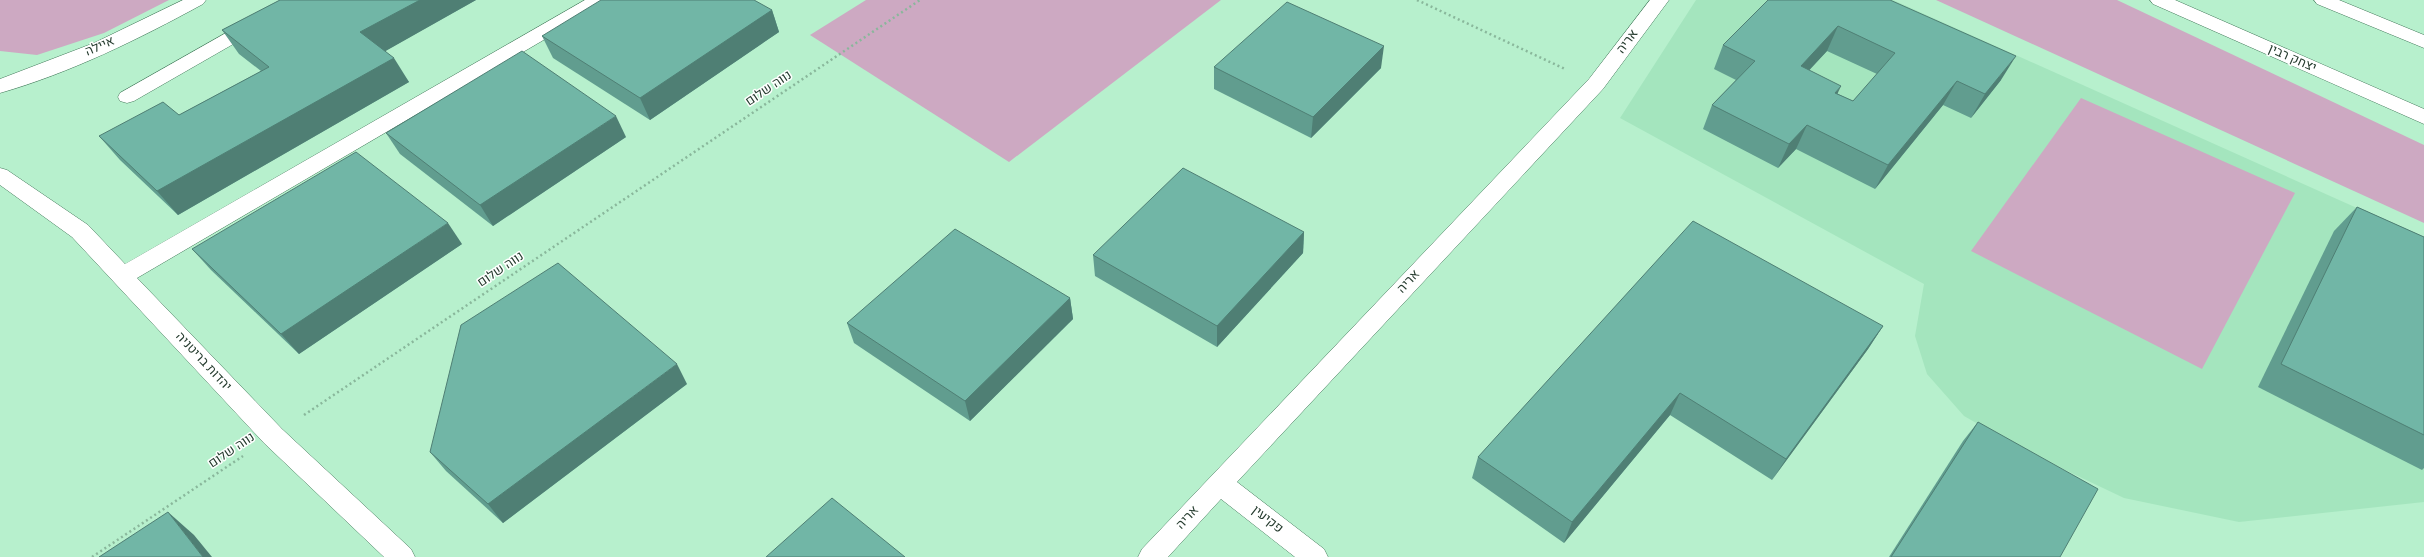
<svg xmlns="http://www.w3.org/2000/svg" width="2424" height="557" viewBox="0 0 2424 557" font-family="Overpass,Heebo,sans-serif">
<rect width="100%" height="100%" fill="#b7f0cd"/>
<path fill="#a4e5be" d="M1696,0H1893L2424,238V502L2239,522L2124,498L2027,452L1964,416L1927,374L1915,336L1924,284L1620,118Z"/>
<g fill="#cda9c2">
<path d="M0,0H169L104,33L37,55L0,51Z"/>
<path d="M866,0H1221L1009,162L810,35Z"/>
<path d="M1936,0H2117L2424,145V223Z"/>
<path d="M2081,98L2295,193L2202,369L1971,251Z"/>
</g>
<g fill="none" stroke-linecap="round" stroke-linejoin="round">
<g stroke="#43785a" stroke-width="1">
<path id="service" d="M284,0H306L303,4L134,101L127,103L120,101L118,97L120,93Z"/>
</g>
<g stroke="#43785a" stroke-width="1">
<g id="minor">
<path d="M183,0H206L203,4C139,39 70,73 0,93V79L94,43Z"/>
<path d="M585,0H608L605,4L137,278L282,429L411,549L415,557H384L264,443L72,237L0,185V168L7,170L88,225L125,264Z"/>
<path d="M1650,0H1669L1603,89L1237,482L1324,549L1328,557H1295L1221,499L1168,557H1138L1142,549L1589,79Z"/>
</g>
</g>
<g stroke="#43785a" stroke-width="1">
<g id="secondary">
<path d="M2150,0H2175L2424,109V124L2153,4Z"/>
<path d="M2314,0H2339L2424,35V48L2317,4Z"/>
</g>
</g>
<g stroke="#89b79b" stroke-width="2.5" stroke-dasharray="2 3" stroke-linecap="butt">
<path d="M1417,0L1565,69"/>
<path d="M304,415L920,0"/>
<path d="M92,557L243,456"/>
</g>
<use href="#service" fill="#fff" fill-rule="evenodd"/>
<use href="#minor" fill="#fff" fill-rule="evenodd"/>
<use href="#secondary" fill="#fff" fill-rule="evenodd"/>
</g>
<g fill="#619d8f" fill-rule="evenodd">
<path d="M280,0H476L385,51L409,82L178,215L120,160L99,136L179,115L261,71L239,54L222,30Z"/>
<path d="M1768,0L2001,80L1971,118L1943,105L1875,189L1796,149L1778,168L1703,129L1712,105L1736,80L1714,69L1723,45ZM1827,51L1877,74L1853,101L1838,94L1809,70Z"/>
<path d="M772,10L779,32L650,120L553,58L542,36Z"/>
<path d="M1214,67L1381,68L1311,138L1214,89Z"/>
<path d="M386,133L626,137L493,226L400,154Z"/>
<path d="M2357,207L2424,237V468L2422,470L2258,387L2334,231Z"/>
<path d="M1304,232L1303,253L1217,347L1095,276L1093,255Z"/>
<path d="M462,244L299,354L211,270L192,249Z"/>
<path d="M1070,298L1073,319L970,421L854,343L847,323Z"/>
<path d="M1883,326L1868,349L1772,480L1670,415L1564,543L1472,478L1478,457Z"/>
<path d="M687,384L503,523L446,471L430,452Z"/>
<path d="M1978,422L2060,557H1889L1963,441Z"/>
</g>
<g fill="#4f7f74">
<path d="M420,0H476L375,57L360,32Z"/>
<path d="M772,10L779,32L650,120L640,98Z"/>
<path d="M1838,26L1827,51L1790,91L1801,66Z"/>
<path d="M1384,46L1381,68L1311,138L1313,117Z"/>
<path d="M2016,56L2001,80L1971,118L1985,94Z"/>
<path d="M394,58L409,82L178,215L157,191Z"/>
<path d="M1957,81L1943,105L1875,189L1888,165Z"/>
<path d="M1841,86L1830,110L1835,93Z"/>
<path d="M616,116L626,137L493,226L480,205Z"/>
<path d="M1807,125L1796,149L1778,168L1789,144Z"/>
<path d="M448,223L462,244L299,354L281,334Z"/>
<path d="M1304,232L1303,253L1217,347V326Z"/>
<path d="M1070,298L1073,319L970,421L965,401Z"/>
<path d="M1883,326L1868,349L1772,480L1786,459Z"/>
<path d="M677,364L687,384L503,523L488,504Z"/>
<path d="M1680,393L1670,415L1564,543L1572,522Z"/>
<path d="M168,512L194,535L212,557H203Z"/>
</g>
<g fill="#71b6a6" stroke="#4f7f74" fill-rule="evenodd">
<path d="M280,0H420L360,32L394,58L157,191L99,136L163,102L179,115L269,67L222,30Z"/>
<path d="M601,0H754L772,10L640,98L542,36Z"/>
<path d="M1768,0H1890L2016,56L1985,94L1957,81L1888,165L1807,125L1789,144L1712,105L1755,61L1723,45ZM1838,26L1895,53L1853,101L1835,93L1841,86L1801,66Z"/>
<path d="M1287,2L1384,46L1313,117L1214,67Z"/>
<path d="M522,51L616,116L480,205L386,133Z"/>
<path d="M356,152L448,223L281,334L192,249Z"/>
<path d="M1183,168L1304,232L1217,326L1093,255Z"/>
<path d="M2357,207L2424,237V435L2281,364Z"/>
<path d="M1693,221L1883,326L1786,459L1680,393L1572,522L1478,457Z"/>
<path d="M955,229L1070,298L965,401L847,323Z"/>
<path d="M558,263L677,364L488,504L430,452L461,325Z"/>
<path d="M1978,422L2098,489L2060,557H1891Z"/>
<path d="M832,498L905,557H766Z"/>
<path d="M168,512L203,557H99Z"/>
</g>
<g text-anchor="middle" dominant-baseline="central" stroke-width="3" stroke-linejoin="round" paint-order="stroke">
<g font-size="13" fill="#263c2f" stroke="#fff">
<text transform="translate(1628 42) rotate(-53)">אריה</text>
<text transform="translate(100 47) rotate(-23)">איילה</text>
<text transform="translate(2292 59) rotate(24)">יצחק רבין</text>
<text transform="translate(769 89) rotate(-34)">נווה שלום</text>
<text transform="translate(501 270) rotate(-34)">נווה שלום</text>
<text transform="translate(1409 282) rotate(-47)">אריה</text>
<text transform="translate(203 362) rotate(47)">יהדות בריטניה</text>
<text transform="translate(232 451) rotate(-34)">נווה שלום</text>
<text transform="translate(1188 518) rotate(-47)">אריה</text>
<text transform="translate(1267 520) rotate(38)">פקיעין</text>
</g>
</g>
</svg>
